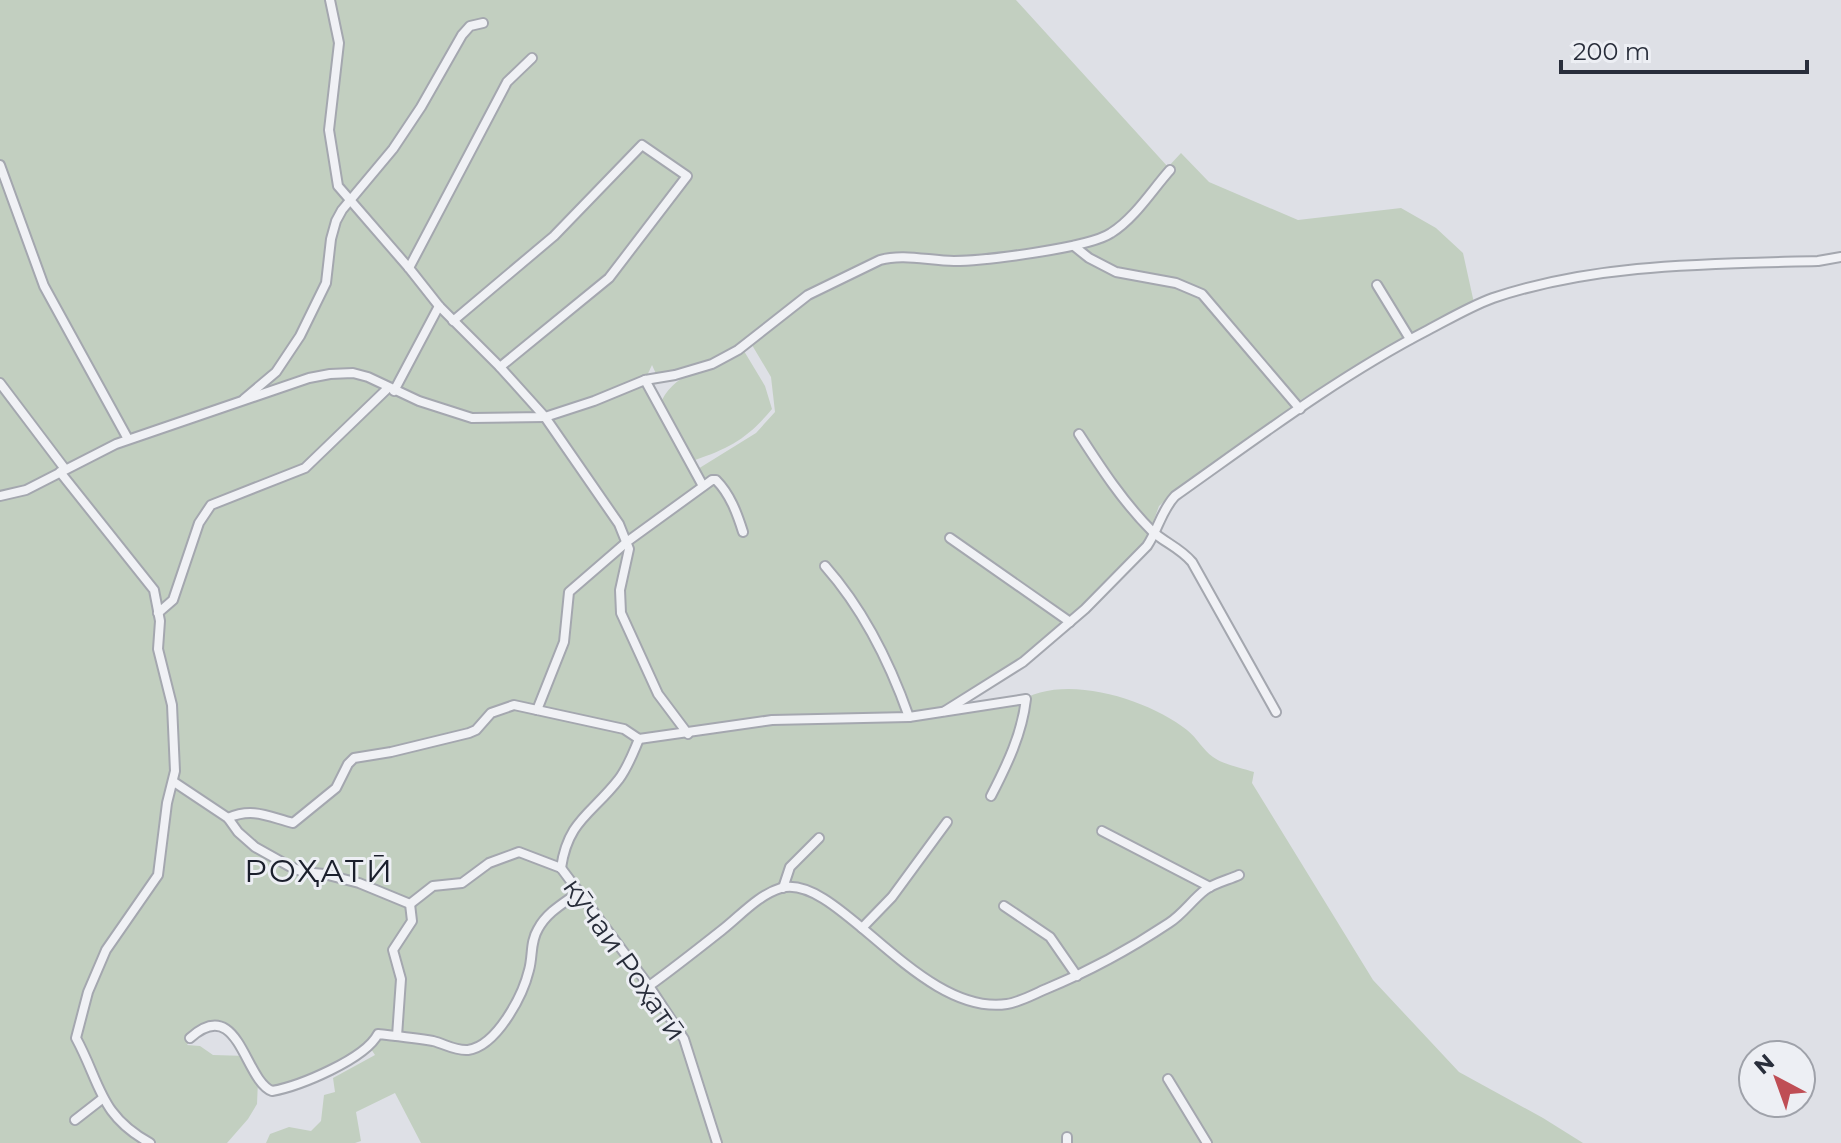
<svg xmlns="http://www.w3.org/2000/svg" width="1841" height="1143" viewBox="0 0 1841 1143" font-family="Montserrat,sans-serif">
<rect width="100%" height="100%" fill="#dee0e6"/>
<g fill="#c2cfc0" fill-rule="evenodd">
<path d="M0,0H1016L1168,167L1181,153L1209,182L1298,220L1401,208L1436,228L1463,253L1474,303L1441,326L1377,352L1296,403L1267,428L1181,486L1159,506L1143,550L1025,664L949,711L993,704L1013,706C1057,670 1146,698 1187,730C1197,738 1203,750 1213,757C1224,765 1242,768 1254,772L1252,783L1373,980L1459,1072L1543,1118L1583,1143H421L395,1093L356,1112L361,1141L355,1143H266L270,1134L289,1127L311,1131L321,1121L324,1095L335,1092L333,1078L375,1055L369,1046L280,1091L267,1094L258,1081L257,1104L248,1119L227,1143H0ZM749,340L771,377L775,412L756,433L693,472L645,380L652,365L657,376L678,375ZM219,1029L237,1041L247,1056L213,1055L200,1046L187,1045L199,1030Z"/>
<path d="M744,351L765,386L772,409C748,438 730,448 695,460L662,400C676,372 716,362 744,351Z"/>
</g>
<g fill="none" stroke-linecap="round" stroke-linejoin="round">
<g stroke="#a4a7af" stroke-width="12">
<g id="minor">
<path d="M330,0L339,43L329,130L338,186L409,268L439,306L500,367L545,417L619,524L629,549L620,590L621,613L658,694L688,734"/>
<path d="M0,165L44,286L128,439"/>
<path d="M1074,246L1089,258L1116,272L1176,283L1202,294L1300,409"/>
<path d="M409,268L507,82L532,58"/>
<path d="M1377,285L1410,339"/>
<path d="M453,321L554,236L642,145L687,176L609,278L500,367"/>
<path d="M645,380L703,486"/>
<path d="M0,383L65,469"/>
<path d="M394,391L439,306"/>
<path d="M244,399L276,372L300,336L326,283L331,239L336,221L342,210L393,149L421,107L462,35L470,26L483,23"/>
<path d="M1079,434C1101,468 1123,502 1152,531C1165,543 1179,547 1192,562L1276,712"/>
<path d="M60,472L154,590L160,621L158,649L172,705L175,771L167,803L158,875L106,950L88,992L76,1038C101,1084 99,1115 150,1143"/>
<path d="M0,496L26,490L116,444L309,378L330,374L353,373L368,377L419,401L472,418L545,417L594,401L645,380L675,375L712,364L738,350L808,295L880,260C903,253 930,261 954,261C983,261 1089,248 1111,233C1135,218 1152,190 1170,170"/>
<path d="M950,538L1070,622"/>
<path d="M825,566C863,609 890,663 909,717"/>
<path d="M158,613L173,600L199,523L211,505L305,468L388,388"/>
<path d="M537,710L564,642L569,592L628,541L712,480H716C730,494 737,513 743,532"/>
<path d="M945,711L1023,662L1085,609L1147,546C1158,530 1161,511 1175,496C1257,438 1339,376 1428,330C1449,319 1471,306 1493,298C1597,263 1710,264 1818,261L1841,257"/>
<path d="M174,782L228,818L238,832L255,847L289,866L303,872L324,874L359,883L410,904L433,886L462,883L489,863L519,852L561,868"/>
<path d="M228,818C253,807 269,817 293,823L336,788L348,764L354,758L391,752L469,733L476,730L491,713L514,705L624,729L639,739L772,720L909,717L1026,699C1022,734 1007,765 991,796"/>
<path d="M1102,831L1210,887"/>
<path d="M561,868L649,986L684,1039L717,1143"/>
<path d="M561,868C568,820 592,814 619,779C628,767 633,753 639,739"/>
<path d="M783,888L790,867L819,838"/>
<path d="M1004,906L1050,937L1077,976"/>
<path d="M862,928L892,897L947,822"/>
<path d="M649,986C674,968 698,949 722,930C740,916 758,895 781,888C837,872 919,1017 1007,1004C1020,1002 1034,994 1046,989C1090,971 1130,949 1169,923C1183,914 1192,900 1205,890C1214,883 1228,880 1239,875"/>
<path d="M397,1036L401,979L393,950L412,921L410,904"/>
<path d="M190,1038C239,994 244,1080 272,1091C300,1086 365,1059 378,1034C396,1036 415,1038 433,1041C445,1044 455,1051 468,1050C497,1046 523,995 529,970C533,956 530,942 538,929C547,912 564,903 579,892"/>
<path d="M1168,1079L1207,1143"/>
<path d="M75,1120L102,1099"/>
<path d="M1067,1137V1143"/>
</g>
</g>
<use href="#minor" stroke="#f0f1f5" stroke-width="8"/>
</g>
<g text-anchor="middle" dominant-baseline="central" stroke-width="6" stroke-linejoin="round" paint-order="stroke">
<g font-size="28" fill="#292e3b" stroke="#edeff4">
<text transform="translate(625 959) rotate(55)">кӯчаи Роҳатӣ</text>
</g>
<g font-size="32" letter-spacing="2" fill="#1b1f2c" stroke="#edeff4">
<text x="319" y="870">РОҲАТӢ</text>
</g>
</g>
<g transform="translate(1777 1079) rotate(319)"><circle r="38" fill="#edeff4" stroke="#9fa2aa" stroke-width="2"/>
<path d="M0-6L14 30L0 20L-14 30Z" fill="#bf4e55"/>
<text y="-12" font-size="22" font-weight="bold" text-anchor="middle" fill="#292e3b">N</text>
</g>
<path d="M1561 60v12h246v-12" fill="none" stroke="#292e3b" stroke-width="4"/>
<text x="1573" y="60" font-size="24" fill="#292e3b" stroke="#edeff4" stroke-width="6" paint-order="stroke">200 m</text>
</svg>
